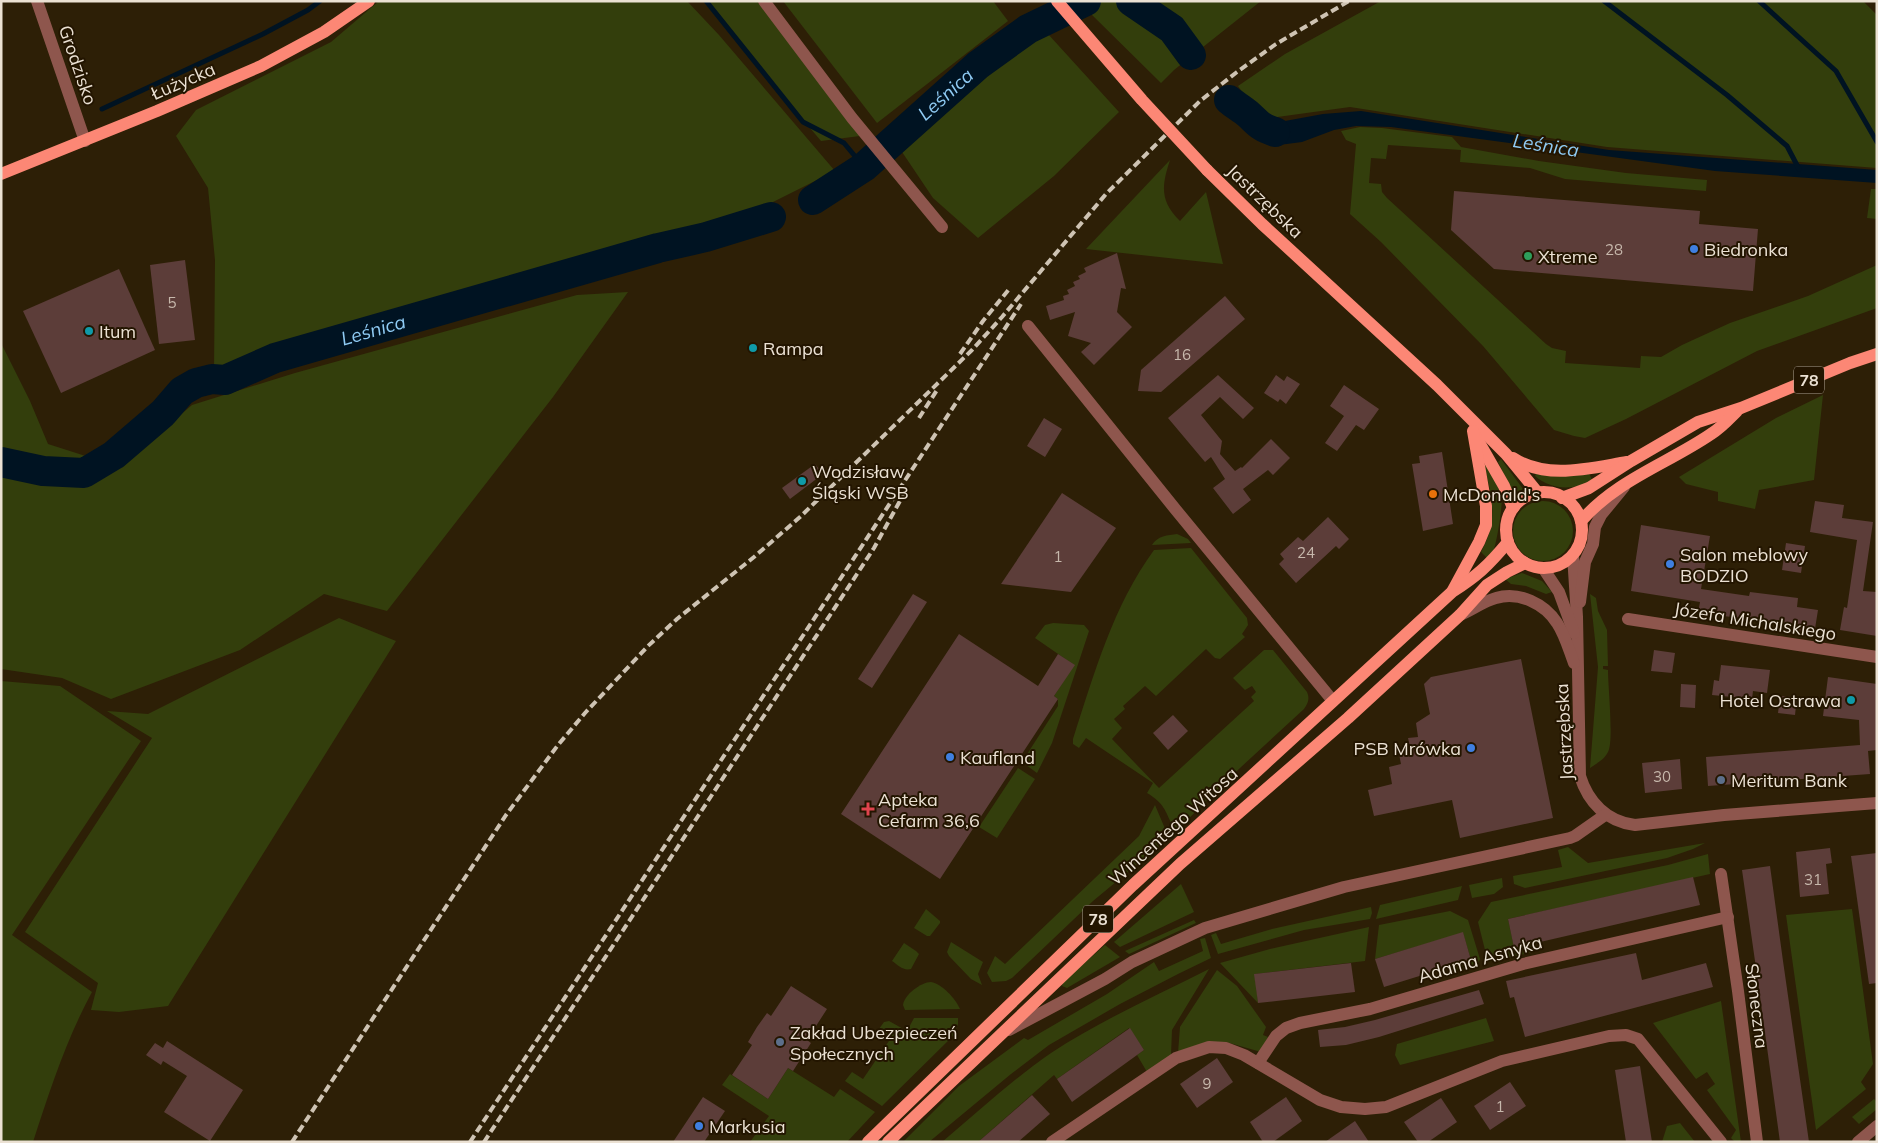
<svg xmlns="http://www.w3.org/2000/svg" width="1878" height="1143" viewBox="0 0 1878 1143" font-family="Mulish,sans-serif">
<rect width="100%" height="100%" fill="#2d1f06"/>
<g fill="#333e0c">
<path d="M379,1H687L719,35L835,171L755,211L256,355L214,372L215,260L208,188L176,136L196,110L331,42Z"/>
<path d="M703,1H757L860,136L821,141Z"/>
<path d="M783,1H993L1008,21L877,123Z"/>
<path d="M1090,1H1261L1174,70L1161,83L1088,11Z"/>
<path d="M1381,1H1863L1877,15V168L1607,147L1350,107L1270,118L1250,103L1238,86L1285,54Z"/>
<path d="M1048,34L1119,112L1054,176L978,238L933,198L900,149L935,122L1012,55Z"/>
<path d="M1360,127L1382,128L1452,137L1461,147L1539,161L1626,173L1707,180L1706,191L1565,179L1530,168L1460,162L1461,150L1388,145L1386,159L1371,158L1369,183L1381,184L1382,192L1387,198L1546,344L1552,348L1566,351L1565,363L1640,368L1641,356L1661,357L1682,345L1730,323L1808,296L1877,265V308L1757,351L1626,419L1585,438L1574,436L1554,430L1483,346L1381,242L1350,214L1356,144L1346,140L1341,131Z"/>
<path d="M1170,160C1162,185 1159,200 1180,221L1206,192L1223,264L1086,249Z"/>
<path d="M1871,189H1877V219L1867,218Z"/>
<path d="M628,292L553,397L387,611L324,594L240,650L111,699L62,678L1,669V343L30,401L48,444L120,467L169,425L157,418L160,416L173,421L192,405L295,373L577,295Z"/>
<path d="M1823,395L1814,480L1759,490L1755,509L1718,501V492L1686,484L1679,477L1776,418Z"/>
<path d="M1501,459L1523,489L1516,494H1513L1498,462Z"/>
<path d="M1486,465C1491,474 1497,483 1501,493C1504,501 1497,541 1494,549C1492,552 1489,555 1487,558L1481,552C1498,522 1493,498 1484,466Z"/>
<path d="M1536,473H1589L1592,480C1574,491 1551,490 1535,476Z"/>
<circle cx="1543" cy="531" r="30"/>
<path d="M1177,534L1188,539L1191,543L1152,545C1157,536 1168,535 1177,534Z"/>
<path d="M1191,548L1247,618L1248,625L1242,634L1245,637L1220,659L1215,658L1206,649L1156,696L1145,686L1123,706L1125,709L1114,719L1122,728L1112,739L1159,788L1254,701L1251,697L1256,692L1252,686L1245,690L1233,678L1264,650H1273L1307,692C1310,699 1308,703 1304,709L1240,768L1178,829L1173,827C1165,810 1164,803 1147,793L1153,783L1086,738L1079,748L1073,744V739C1094,674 1113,606 1154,550Z"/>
<path d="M1522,573L1542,581L1552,592L1546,594L1526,586L1511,584L1505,579Z"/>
<path d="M1590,594L1596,598L1598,611L1607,630L1608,666H1603V669L1608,670C1608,686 1614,742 1608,752C1604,760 1597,763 1590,768L1598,667Z"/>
<path d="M339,618L396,641L168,1006L119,1012L91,1010L98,983L25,932L152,738L107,711L148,714Z"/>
<path d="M1053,623L1084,625L1089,631L1052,743L1037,773L1022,762L1058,706V699L1054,696L1074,665L1035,638L1045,625Z"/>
<path d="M1,681L60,686L141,741L12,935L92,992C66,1040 50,1090 33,1142H1Z"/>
<path d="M1018,768L1035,779L997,838L979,827Z"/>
<path d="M1155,805L1169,838L1093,901L1012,978L1006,981L992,982L987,973L995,956L1005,964L1139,836Z"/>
<path d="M1705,843L1693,849L1667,858L1525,888L1514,884L1513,876L1562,867L1558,850L1568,847L1588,863Z"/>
<path d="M1708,854L1710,874L1508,919L1514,947L1532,943L1534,952L1488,962L1478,922L1491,902L1668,865Z"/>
<path d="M1502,878L1503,887L1494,894L1472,898L1469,885Z"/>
<path d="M1181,884L1194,912L1120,947L1114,942Z"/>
<path d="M1462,886L1458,900L1376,919L1380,905Z"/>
<path d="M1371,907L1372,913L1370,919L1304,930L1218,954L1211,935L1216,933L1221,944L1272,929Z"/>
<path d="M926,909L940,921V923L930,936H927L914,928Z"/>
<path d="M1852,909L1873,1064L1861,1082L1866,1089L1816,1130L1786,915Z"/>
<path d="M1450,911L1468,920L1480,959L1478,964L1455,971L1454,965L1471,960L1463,933L1375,959L1379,925Z"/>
<path d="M1194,920L1196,923L1129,954L1125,951Z"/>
<path d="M1369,927L1365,961L1255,974L1258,1003L1220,963L1270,949Z"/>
<path d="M1205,938L1211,958L1178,974L1120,1004L1049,1045L1011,1074L929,1142H903L959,1086L1024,1038L1028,1040L1107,994L1154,962L1159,971L1203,951L1200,939Z"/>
<path d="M951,942L983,962L978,974L982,985L971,979L949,956L947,952Z"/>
<path d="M904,943L916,951L919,954L911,969C903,971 898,965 892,961Z"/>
<path d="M1105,945L1120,957L1067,988L1062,986L1063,982Z"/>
<path d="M1209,969L1172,1030L1171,1055L1147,1072L1137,1055L1144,1050L1129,1028L1057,1079L1054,1075L978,1142H942C978,1112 1013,1079 1051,1053C1101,1020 1156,996 1209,969Z"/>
<path d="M1217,970L1237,986L1266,1027L1263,1035L1268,1037L1261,1052L1226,1042L1178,1053L1180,1027Z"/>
<path d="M931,982C942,984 955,998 960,1009L905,1010L903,1005C904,995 921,982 931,982Z"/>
<path d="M1721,1001L1741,1142H1735L1731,1138L1736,1130L1707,1090L1715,1084L1707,1072L1696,1079L1653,1023Z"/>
<path d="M914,1018H958V1024L954,1035L882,1106L845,1081L852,1072L863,1079L891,1038L879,1029L884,1022L889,1021L907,1031Z"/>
<path d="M1486,1018L1494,1041L1400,1065L1395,1055L1397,1044Z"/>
<path d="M788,1068L834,1097L840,1089L875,1112L847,1142H750L769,1116L722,1085L730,1074L768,1099Z"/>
<path d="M1874,1099L1877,1102V1109L1859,1124L1852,1117Z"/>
<path d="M1680,1123L1695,1142H1662L1667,1126Z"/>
</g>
<path fill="#001322" d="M1249,107L1269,124L1323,114L1361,111L1609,150L1877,170V183L1715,171L1391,127L1356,126L1334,130L1302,142L1279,145L1241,126L1230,115Z"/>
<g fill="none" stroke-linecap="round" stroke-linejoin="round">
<g stroke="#001322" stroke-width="5">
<path d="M706,1L803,122L844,143L864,167"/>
<path d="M1604,1L1727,95L1787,146L1799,169"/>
<path d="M1759,1L1836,71L1877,142"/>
<path d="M102,109L263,34L308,10L320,1"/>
</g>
<g stroke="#001322" stroke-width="30">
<path d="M1131,1L1172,29L1191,55"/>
<path d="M1229,100C1235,105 1242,109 1248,114C1259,124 1260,127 1275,132"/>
<path id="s1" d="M813,200L864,167L978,65L1028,29L1086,1"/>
<path id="s2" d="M1,462L43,471L84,473L114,455L163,413L182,391L196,383L212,379L225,380L275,358L658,248L706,237L771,217"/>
</g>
</g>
<g fill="#5c3d39">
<path d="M1454,191L1700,211L1699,224L1758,229L1753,291L1494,269L1451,230Z"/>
<path d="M1117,253L1126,289L1121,288L1117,312L1132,327L1094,365L1081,352L1091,343L1068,336L1075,312L1050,320L1046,306L1064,300L1063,296L1069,294L1067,290L1075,286L1073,282L1080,279L1078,276L1086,272L1084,268Z"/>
<path d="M185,260L195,340L159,344L150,265Z"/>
<path d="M119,269L155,350L61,393L23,311Z"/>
<path d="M1225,296L1245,319L1161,392L1138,391L1141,370Z"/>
<path d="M1218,375L1254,408L1243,419L1220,397L1201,415L1222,441L1220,454L1235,471L1241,467L1242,468L1271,439L1290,458L1273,475L1268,470L1243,489L1251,500L1233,514L1213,488L1225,479L1211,457L1205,462L1168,418Z"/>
<path d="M1276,375L1284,381L1287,376L1300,384L1286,404L1280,399L1278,402L1264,393Z"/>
<path d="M1344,385L1379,409L1364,430L1356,425L1337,451L1325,443L1344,416L1330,406Z"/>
<path d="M1044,418L1062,429L1045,457L1027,446Z"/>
<path d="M1442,452L1453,524L1423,531L1412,464L1420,463L1419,456Z"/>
<path d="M815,464L823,474L790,499L782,488Z"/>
<path d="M1062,493L1116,528L1071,592L1001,584Z"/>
<path d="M1815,501L1844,505L1842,518L1873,522L1863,591L1877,592V636L1840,630L1844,607L1847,608L1857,540L1810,532Z"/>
<path d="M1328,517L1349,539L1339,549L1336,546L1296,583L1279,564L1284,559L1280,554L1298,537L1303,541Z"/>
<path d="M1641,525L1710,536L1701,589L1749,596L1750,592L1798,598L1797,607L1818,610L1814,635L1789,631L1790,624L1698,613L1700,602L1631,591Z"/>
<path d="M1786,543L1805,546L1801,573L1782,570Z"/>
<path d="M913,594L927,602L872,688L858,679Z"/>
<path d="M959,634L1038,686L1058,654L1075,665L1054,696L1058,699L940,879L841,814Z"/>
<path d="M1654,650L1675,653L1672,673L1651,671Z"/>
<path d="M1521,659L1553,818L1460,838L1452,800L1374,816L1368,790L1392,784L1389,767L1401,764L1398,749L1410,747L1408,738L1418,737L1416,723L1430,714L1424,684L1431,677Z"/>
<path d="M1721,665L1770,670L1767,693L1753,691L1752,699L1712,695L1714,680L1719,681Z"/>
<path d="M1828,677L1877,684V750L1868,751L1870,774L1708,786L1706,757L1860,745L1859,720L1823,716Z"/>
<path d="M1681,684L1696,685L1695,708L1680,707Z"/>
<path d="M1780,696L1797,697L1795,715L1778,713Z"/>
<path d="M1173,715L1188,731L1168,750L1153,733Z"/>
<path d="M1680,759L1682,789L1645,793L1642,763Z"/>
<path d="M1830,848L1832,863L1826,864L1829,894L1800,897L1796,852Z"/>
<path d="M1877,853V983L1869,984L1851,856Z"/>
<path d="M1770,866L1783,961L1809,1142H1780L1759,989L1742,870Z"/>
<path d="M1693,877L1700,905L1514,948L1508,919Z"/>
<path d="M1463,932L1471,960L1384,987L1375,959Z"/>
<path d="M1636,953L1642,980L1706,963L1713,987L1525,1037L1514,997L1510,998L1506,981Z"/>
<path d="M1351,963L1355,992L1258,1003L1254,974Z"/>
<path d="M791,986L827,1009L807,1040L811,1043L793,1071L788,1068L768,1099L732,1075L752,1045L748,1042L757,1027L767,1013L771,1016Z"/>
<path d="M1479,990L1484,1004L1379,1037L1346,1045L1320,1047L1318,1030L1345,1027L1375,1020Z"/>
<path d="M1130,1028L1144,1050L1072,1102L1057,1079Z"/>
<path d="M167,1041L243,1090L210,1141L164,1112L187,1076L163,1061L161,1065L146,1055L155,1043L163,1048Z"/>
<path d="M1217,1058L1233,1082L1197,1108L1180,1084Z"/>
<path d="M1640,1066L1652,1142H1626L1615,1070Z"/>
<path d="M1510,1082L1526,1106L1490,1130L1474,1106Z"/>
<path d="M1032,1095L1050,1114L1018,1142H978Z"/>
<path d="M703,1097L725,1111L704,1142H673Z"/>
<path d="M1286,1097L1302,1121L1273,1142H1263L1250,1122Z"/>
<path d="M1441,1098L1457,1122L1428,1142H1418L1404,1122Z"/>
<path d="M1355,1121L1369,1142H1325Z"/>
</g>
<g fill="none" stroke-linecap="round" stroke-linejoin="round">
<g stroke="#8e564d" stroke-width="12">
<path d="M37,1L85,141"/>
<path d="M764,1L852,118L942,227"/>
<path d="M1028,326L1176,510L1333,701"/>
<path d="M1573,555L1577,617L1580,776C1588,802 1607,822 1635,825L1724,815L1877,803"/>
<path d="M1543,568L1559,592L1574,633"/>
<path d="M1580,602L1585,562L1593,544L1595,527L1601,515L1624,487"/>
<path d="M1460,615C1472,610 1484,601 1496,598C1519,591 1545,604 1557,623C1565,635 1569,650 1574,663"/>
<path d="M1628,619L1877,657"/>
<path d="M1721,874L1738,991L1757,1142"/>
<path d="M1009,1030L1105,979L1132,962L1205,928L1344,887L1570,838L1575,836L1605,815"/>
<path d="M1258,1063L1276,1036L1286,1028L1300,1023L1370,1009L1523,964L1728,917"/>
<path d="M1052,1142L1176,1058L1209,1047L1226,1048L1244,1055L1320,1100L1341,1107L1365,1109L1386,1107L1502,1061L1609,1036L1626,1035L1638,1039L1721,1142"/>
<path d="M1858,1142L1877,1126"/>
</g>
<g stroke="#fc8775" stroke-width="12">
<path d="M1207,170L1262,224L1437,385L1506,454L1538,493"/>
<path d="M1,174L157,111L261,66L324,32L369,1"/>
<path d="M1476,437L1504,486L1513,508"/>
<path d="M1513,458C1546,480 1590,468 1627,462"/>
<circle cx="1544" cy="530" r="38"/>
<path d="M1562,498L1589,488L1631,461L1698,422L1741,408L1850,363L1877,354"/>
<path d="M1581,521C1618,479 1667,464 1711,434C1721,428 1729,419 1737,411"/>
<path d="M1453,590L1479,542L1486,525V506L1473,431"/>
<path d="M868,1142L1133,885L1452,592C1477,576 1488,566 1508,542"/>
<path d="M888,1142L1180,864L1348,718L1460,615L1487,585L1507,572L1525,563"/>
</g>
<g stroke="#cec3b3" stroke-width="4" stroke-dasharray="8 4" stroke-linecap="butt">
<path d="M960,354L983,321L1010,288"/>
<path d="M919,418L937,390"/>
<path d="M292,1142L506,815L558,745L585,713L648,646L677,619L754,557L800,517L972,350L1002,317L1106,194L1200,101L1237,72L1276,44L1349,1"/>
<path d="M470,1142L1021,304"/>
<path d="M484,1142L857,574L874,548L906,490"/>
</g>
<path stroke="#fc8775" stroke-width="12" d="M1057,1L1142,100L1207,170"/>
</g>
<g fill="#3f7fe0" stroke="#231500" stroke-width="2">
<circle cx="1694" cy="249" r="5"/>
<circle cx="1670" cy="564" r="5"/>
<circle cx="1471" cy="748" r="5"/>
<circle cx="950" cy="757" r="5"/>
<circle cx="699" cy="1126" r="5"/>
</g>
<circle fill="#2e9e5b" stroke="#231500" stroke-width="2" cx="1528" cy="256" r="5"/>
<g fill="#0f9aa8" stroke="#231500" stroke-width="2">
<circle cx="89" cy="331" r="5"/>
<circle cx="753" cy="348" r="5"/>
<circle cx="802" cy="481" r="5"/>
<circle cx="1851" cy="700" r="5"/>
</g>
<circle fill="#e8710a" stroke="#231500" stroke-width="2" cx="1433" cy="494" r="5"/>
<g fill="#5c6f8a" stroke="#231500" stroke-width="2">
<circle cx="1721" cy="780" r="5"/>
<circle cx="780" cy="1042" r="5"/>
</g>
<path fill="#e0444e" stroke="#231500" stroke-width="2" d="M865.5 801.5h5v5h5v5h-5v5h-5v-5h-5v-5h5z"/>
<g text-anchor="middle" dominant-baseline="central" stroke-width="4" stroke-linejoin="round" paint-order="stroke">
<g font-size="15" fill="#c7b8ac">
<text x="1614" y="249">28</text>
<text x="172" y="302">5</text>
<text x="1182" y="354">16</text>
<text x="1306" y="552">24</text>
<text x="1058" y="556">1</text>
<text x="1662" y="776">30</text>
<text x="1813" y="879">31</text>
<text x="1207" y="1083">9</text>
<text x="1500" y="1106">1</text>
</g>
<g fill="#231500" stroke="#afa494" stroke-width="1">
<rect x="1794" y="366.5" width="30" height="27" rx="4"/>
<rect x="1083" y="905.5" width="30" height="27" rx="4"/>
</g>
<g font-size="16" font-weight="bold" fill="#ebe1d3">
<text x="1809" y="380">78</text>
<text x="1098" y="919">78</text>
</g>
<g font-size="18" fill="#ebe1d3" stroke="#231500">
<text transform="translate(78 65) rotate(71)">Grodzisko</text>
<text transform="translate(183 81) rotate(-23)">Łużycka</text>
<text transform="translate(1265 201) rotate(44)">Jastrzębska</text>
<text transform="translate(1755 621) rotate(9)">Józefa Michalskiego</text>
<text transform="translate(1564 732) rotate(-93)">Jastrzębska</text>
<text transform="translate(1173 826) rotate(-42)">Wincentego Witosa</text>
<text transform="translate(1480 959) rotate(-16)">Adama Asnyka</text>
<text transform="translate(1757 1006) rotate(83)">Słoneczna</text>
</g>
<g font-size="18" fill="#ebe1d3" stroke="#231500" text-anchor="start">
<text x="1704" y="249">Biedronka</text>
<text x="1538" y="256">Xtreme</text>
<text x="99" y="331">Itum</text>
<text x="763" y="348">Rampa</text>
<text x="812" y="471">Wodzisław<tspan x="812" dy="21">Śląski WSB</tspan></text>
<text x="1443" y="494">McDonald's</text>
<text x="1680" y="554">Salon meblowy<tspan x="1680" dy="21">BODZIO</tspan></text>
<text x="1841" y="700" text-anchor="end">Hotel Ostrawa</text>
<text x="1461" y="748" text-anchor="end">PSB Mrówka</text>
<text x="960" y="757">Kaufland</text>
<text x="1731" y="780">Meritum Bank</text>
<text x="878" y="799">Apteka<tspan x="878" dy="21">Cefarm 36,6</tspan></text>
<text x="790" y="1032">Zakład Ubezpieczeń<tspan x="790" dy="21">Społecznych</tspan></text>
<text x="709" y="1126">Markusia</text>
</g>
<g font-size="19" font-style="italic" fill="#8fcbf4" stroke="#231500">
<text stroke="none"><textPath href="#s1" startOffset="170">Leśnica</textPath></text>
<text transform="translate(1546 145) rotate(9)">Leśnica</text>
<text stroke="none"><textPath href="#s2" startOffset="415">Leśnica</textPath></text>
</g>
</g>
<rect width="1878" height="1143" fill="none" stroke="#ebe1d3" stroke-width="5"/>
</svg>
